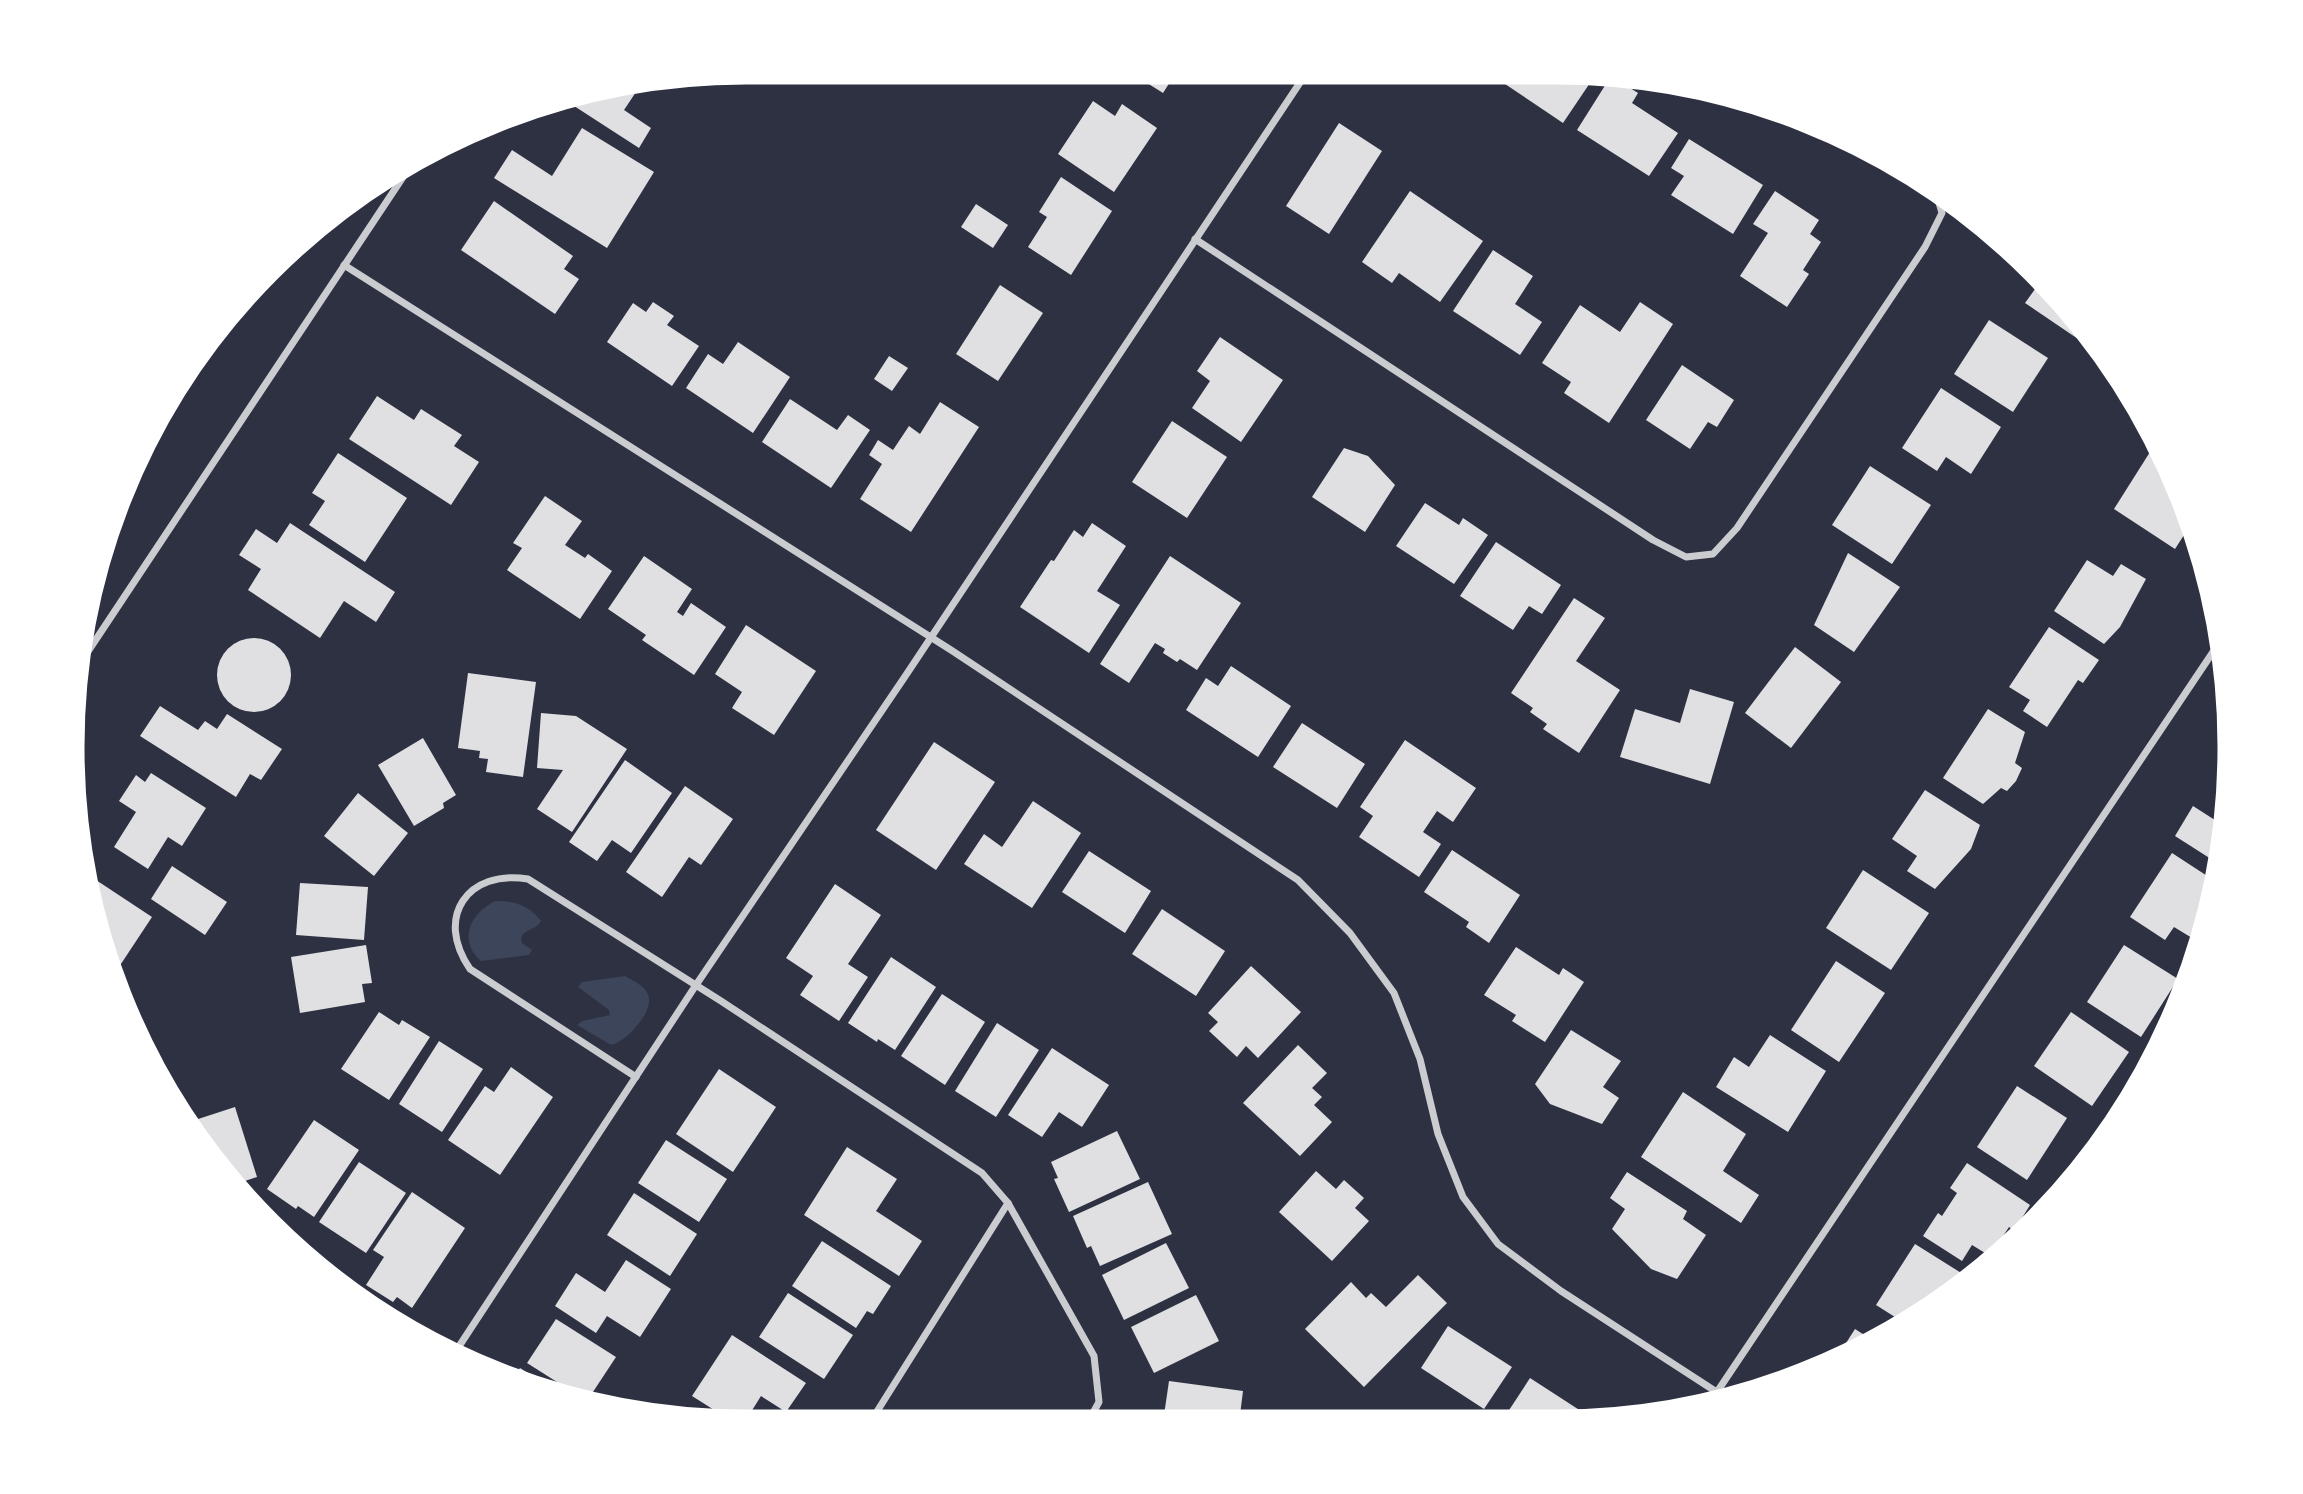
<svg xmlns="http://www.w3.org/2000/svg" width="2303" height="1494" viewBox="0 0 2303 1494" font-family="'Asap Condensed',sans-serif">
<rect width="100%" height="100%" fill="#2d3142"/>
<g fill="#3c4559">
<path d="M495,901C513,900 530,906 541,921C535,932 518,929 522,943L532,950L529,955L481,961C457,940 471,913 495,901Z"/>
<path d="M625,976C634,981 648,987 649,999C651,1014 626,1042 611,1045L577,1025L582,1021L610,1015L609,1010L578,987L582,982Z"/>
</g>
<g fill="#e0e0e3">
<path d="M747,68H754L746,80L732,71Z"/>
<path d="M1128,71H1177L1163,93Z"/>
<path d="M1440,73H1457L1452,81Z"/>
<path d="M1512,73L1596,74L1563,123L1505,84Z"/>
<path d="M1611,76L1638,93L1632,103L1678,133L1649,176L1577,130Z"/>
<path d="M640,86L624,110L651,128L639,148L571,104L574,97Z"/>
<path d="M1093,101L1115,116L1122,104L1157,128L1114,192L1058,154Z"/>
<path d="M1339,123L1382,151L1329,234L1286,206Z"/>
<path d="M582,128L654,172L607,248L494,178L512,150L552,176Z"/>
<path d="M1689,139L1763,185L1733,234L1671,195L1684,176L1671,168Z"/>
<path d="M1061,177L1112,211L1071,275L1028,247L1047,217L1039,212Z"/>
<path d="M1410,191L1483,241L1440,302L1399,273L1392,283L1362,262Z"/>
<path d="M1775,191L1819,220L1810,234L1821,242L1803,270L1809,274L1787,307L1740,276L1768,233L1753,224Z"/>
<path d="M494,201L573,256L564,269L579,279L555,314L461,250Z"/>
<path d="M976,204L1008,225L993,248L961,227Z"/>
<path d="M1493,250L1533,276L1515,304L1542,322L1520,355L1453,311Z"/>
<path d="M2043,278L2089,328L2081,341L2025,303Z"/>
<path d="M1000,285L1043,313L998,381L956,354Z"/>
<path d="M653,302L674,316L667,325L699,346L672,386L607,342L633,303L646,312Z"/>
<path d="M1640,302L1673,324L1609,423L1564,393L1571,382L1542,363L1580,305L1620,332Z"/>
<path d="M1989,320L2048,358L2013,412L1954,374Z"/>
<path d="M1220,337L1283,380L1241,442L1192,408L1210,381L1197,371Z"/>
<path d="M738,342L790,377L753,433L686,388L708,354L723,364Z"/>
<path d="M889,356L908,368L892,391L874,379Z"/>
<path d="M1682,365L1734,400L1717,427L1708,422L1690,449L1646,420Z"/>
<path d="M1941,388L2001,427L1971,474L1946,457L1937,471L1902,448Z"/>
<path d="M377,396L414,420L421,409L462,435L454,446L479,462L451,505L349,439Z"/>
<path d="M790,399L837,430L848,415L870,430L831,488L762,442Z"/>
<path d="M940,402L979,427L911,532L860,499L882,464L869,455L878,440L893,450L909,426L920,434Z"/>
<path d="M1172,421L1227,457L1187,518L1132,482Z"/>
<path d="M2151,425L2155,431L2163,444L2146,433Z"/>
<path d="M1344,448L1368,456L1395,485L1365,532L1312,497Z"/>
<path d="M2150,452L2172,466L2193,521L2175,549L2114,509Z"/>
<path d="M338,453L407,498L365,562L309,525L325,501L312,493Z"/>
<path d="M1870,466L1931,505L1892,564L1832,525Z"/>
<path d="M545,496L582,521L565,545L585,558L588,554L612,571L580,619L507,570L522,548L513,543Z"/>
<path d="M1425,503L1459,525L1463,518L1488,535L1454,584L1396,546Z"/>
<path d="M290,523L395,592L376,622L344,601L320,638L248,590L261,569L239,555L256,529L277,543Z"/>
<path d="M1092,523L1126,546L1097,591L1120,605L1089,653L1020,607L1051,560L1054,561L1074,530L1083,537Z"/>
<path d="M1496,542L1561,585L1542,614L1529,606L1513,630L1460,596Z"/>
<path d="M1848,553L1900,587L1854,652L1814,625Z"/>
<path d="M644,556L692,589L677,612L683,616L691,603L726,627L694,675L642,640L646,635L608,609Z"/>
<path d="M1170,556L1241,603L1197,670L1180,659L1177,662L1163,653L1165,649L1155,643L1129,683L1100,664Z"/>
<path d="M2087,560L2113,576L2121,564L2146,579L2120,627L2104,644L2054,611Z"/>
<path d="M1574,598L1605,618L1576,661L1620,690L1579,753L1543,729L1547,724L1530,712L1533,708L1511,693Z"/>
<path d="M746,625L816,671L774,735L732,708L742,692L715,674Z"/>
<path d="M2049,627L2099,660L2083,683L2078,680L2047,727L2023,711L2030,700L2009,687Z"/>
<circle cx="254" cy="675" r="37"/>
<path d="M1795,647L1841,682L1791,748L1745,713Z"/>
<path d="M1231,666L1291,706L1258,757L1186,710L1206,678L1218,686Z"/>
<path d="M468,673L536,682L523,777L486,772L488,759L479,758L480,751L458,748Z"/>
<path d="M1690,689L1734,702L1710,784L1620,757L1635,709L1680,723Z"/>
<path d="M160,706L198,730L205,721L217,729L227,714L282,749L261,780L250,774L236,797L140,736Z"/>
<path d="M1988,709L2025,732L2015,763L2022,768L2016,781L2007,791L2001,788L1983,804L1943,778Z"/>
<path d="M541,713L576,716L627,749L572,832L537,809L563,770L537,768Z"/>
<path d="M1302,723L1365,764L1337,808L1273,767Z"/>
<path d="M423,738L456,795L443,803L444,808L414,826L378,765Z"/>
<path d="M1405,740L1476,788L1453,822L1437,811L1423,832L1441,844L1419,877L1359,837L1373,816L1360,807Z"/>
<path d="M934,742L995,782L936,870L876,830Z"/>
<path d="M625,760L672,793L631,853L612,840L597,861L569,842Z"/>
<path d="M151,773L206,808L182,846L168,837L148,869L114,847L136,812L119,801L136,775L145,782Z"/>
<path d="M685,786L733,819L701,865L689,857L662,897L626,872Z"/>
<path d="M1925,790L1980,825L1971,849L1935,889L1907,871L1917,856L1892,839Z"/>
<path d="M358,793L408,833L374,876L324,836Z"/>
<path d="M1033,801L1081,833L1032,908L964,864L984,834L1002,847Z"/>
<path d="M2193,806L2229,829L2222,866L2175,836Z"/>
<path d="M1452,850L1520,895L1489,943L1466,927L1469,922L1424,892Z"/>
<path d="M1089,851L1151,891L1125,933L1062,892Z"/>
<path d="M2172,853L2218,883L2208,924L2197,941L2174,927L2165,940L2130,917Z"/>
<path d="M172,866L227,902L205,935L151,899Z"/>
<path d="M1863,870L1929,913L1891,970L1826,928Z"/>
<path d="M96,880L152,917L113,976L91,922L88,892Z"/>
<path d="M300,883L368,887L364,940L296,935Z"/>
<path d="M835,884L881,915L848,964L868,977L839,1021L800,995L813,976L786,958Z"/>
<path d="M1162,909L1225,951L1196,996L1132,954Z"/>
<path d="M366,945L372,983L362,984L365,1002L300,1013L291,957Z"/>
<path d="M2124,945L2178,979L2141,1037L2087,1002Z"/>
<path d="M1516,947L1559,975L1563,968L1584,982L1545,1042L1512,1021L1516,1015L1484,995Z"/>
<path d="M891,957L936,987L895,1050L878,1039L877,1042L848,1023Z"/>
<path d="M1836,961L1885,993L1839,1062L1791,1030Z"/>
<path d="M1251,966L1301,1012L1258,1058L1246,1046L1237,1057L1209,1031L1218,1022L1208,1013Z"/>
<path d="M942,994L985,1022L945,1085L901,1056Z"/>
<path d="M379,1012L399,1025L402,1020L430,1037L389,1100L341,1069Z"/>
<path d="M2071,1012L2129,1052L2092,1106L2034,1066Z"/>
<path d="M997,1023L1039,1050L996,1117L955,1091Z"/>
<path d="M1571,1030L1621,1061L1603,1087L1619,1098L1602,1124L1550,1104L1535,1084Z"/>
<path d="M1770,1035L1826,1071L1788,1132L1716,1087L1734,1057L1749,1067Z"/>
<path d="M439,1041L483,1069L442,1132L399,1104Z"/>
<path d="M1298,1045L1327,1073L1312,1088L1322,1097L1314,1105L1332,1122L1300,1156L1243,1103Z"/>
<path d="M1052,1048L1109,1085L1082,1127L1059,1112L1042,1137L1008,1115Z"/>
<path d="M511,1067L553,1097L500,1175L448,1140L485,1086L494,1092Z"/>
<path d="M719,1069L776,1107L733,1172L676,1134Z"/>
<path d="M2017,1086L2067,1118L2027,1180L1977,1147Z"/>
<path d="M1683,1092L1746,1134L1723,1171L1759,1195L1741,1223L1641,1157Z"/>
<path d="M235,1107L257,1177L239,1183L189,1122Z"/>
<path d="M314,1120L359,1150L314,1217L298,1206L296,1209L267,1189Z"/>
<path d="M1117,1131L1140,1179L1069,1212L1054,1179L1058,1178L1051,1162Z"/>
<path d="M666,1140L727,1179L699,1222L638,1183Z"/>
<path d="M847,1147L897,1179L876,1211L922,1241L899,1276L804,1215Z"/>
<path d="M359,1162L406,1193L366,1253L319,1222Z"/>
<path d="M1967,1163L2030,1205L2014,1231L2009,1227L1990,1256L1972,1245L1962,1261L1923,1236L1938,1213L1942,1216L1957,1193L1950,1188Z"/>
<path d="M1316,1171L1336,1189L1344,1180L1364,1198L1355,1208L1369,1221L1332,1261L1279,1212Z"/>
<path d="M1627,1172L1687,1211L1683,1219L1706,1235L1677,1279L1651,1269L1612,1229L1625,1209L1610,1198Z"/>
<path d="M1148,1182L1172,1234L1100,1266L1091,1246L1087,1248L1073,1216Z"/>
<path d="M412,1192L465,1228L412,1308L397,1297L393,1302L366,1285L384,1257L373,1250Z"/>
<path d="M634,1193L697,1234L670,1276L607,1235Z"/>
<path d="M822,1241L891,1286L873,1314L867,1311L856,1328L792,1286Z"/>
<path d="M1166,1243L1189,1288L1124,1320L1102,1275Z"/>
<path d="M1915,1244L1974,1281L1906,1324L1876,1305Z"/>
<path d="M626,1260L671,1289L640,1337L607,1316L596,1333L555,1306L576,1273L605,1292Z"/>
<path d="M1418,1275L1447,1303L1364,1387L1305,1329L1351,1282L1366,1298L1371,1293L1386,1307Z"/>
<path d="M788,1293L853,1335L824,1379L759,1337Z"/>
<path d="M1196,1295L1219,1341L1154,1373L1131,1327Z"/>
<path d="M556,1319L616,1357L587,1401L527,1363Z"/>
<path d="M1448,1326L1512,1367L1484,1409L1421,1368Z"/>
<path d="M1855,1329L1877,1343L1857,1356L1832,1365Z"/>
<path d="M732,1335L806,1383L786,1412L761,1396L746,1420H730L692,1396Z"/>
<path d="M520,1368L551,1387L549,1390L511,1380Z"/>
<path d="M1530,1378L1601,1424H1500Z"/>
<path d="M1169,1381L1243,1391L1239,1423L1163,1422Z"/>
</g>
<g fill="none" stroke-linecap="round" stroke-linejoin="round">
<g stroke="#caccd0" stroke-width="7">
<path d="M1195,239L1653,540L1686,557L1713,554L1737,528L1925,247L1942,213L1936,192"/>
<path d="M344,265L951,650L1298,880L1350,933L1394,993L1420,1059L1438,1134L1463,1197L1498,1244L1561,1291L1732,1402"/>
<path d="M77,668L413,162"/>
<path d="M636,1077L470,969C434,917 468,869 528,879L721,1001L982,1173L1008,1203L1094,1356L1099,1402L1088,1422"/>
<path d="M454,1354L696,985L906,675L1307,72"/>
<path d="M1717,1392L2223,637"/>
<path d="M871,1421L1008,1203"/>
</g>
</g>
<path d="M0 0H2303V1494H0ZM746 80H1556A666 666 0 0 1 2222 746V748A666 666 0 0 1 1556 1414H746A666 666 0 0 1 80 748V746A666 666 0 0 1 746 80Z" fill="#fff" fill-rule="evenodd"/>
<path fill="none" stroke="#fff" stroke-width="9" d="M746 80H1556A666 666 0 0 1 2222 746V748A666 666 0 0 1 1556 1414H746A666 666 0 0 1 80 748V746A666 666 0 0 1 746 80Z"/>
</svg>
